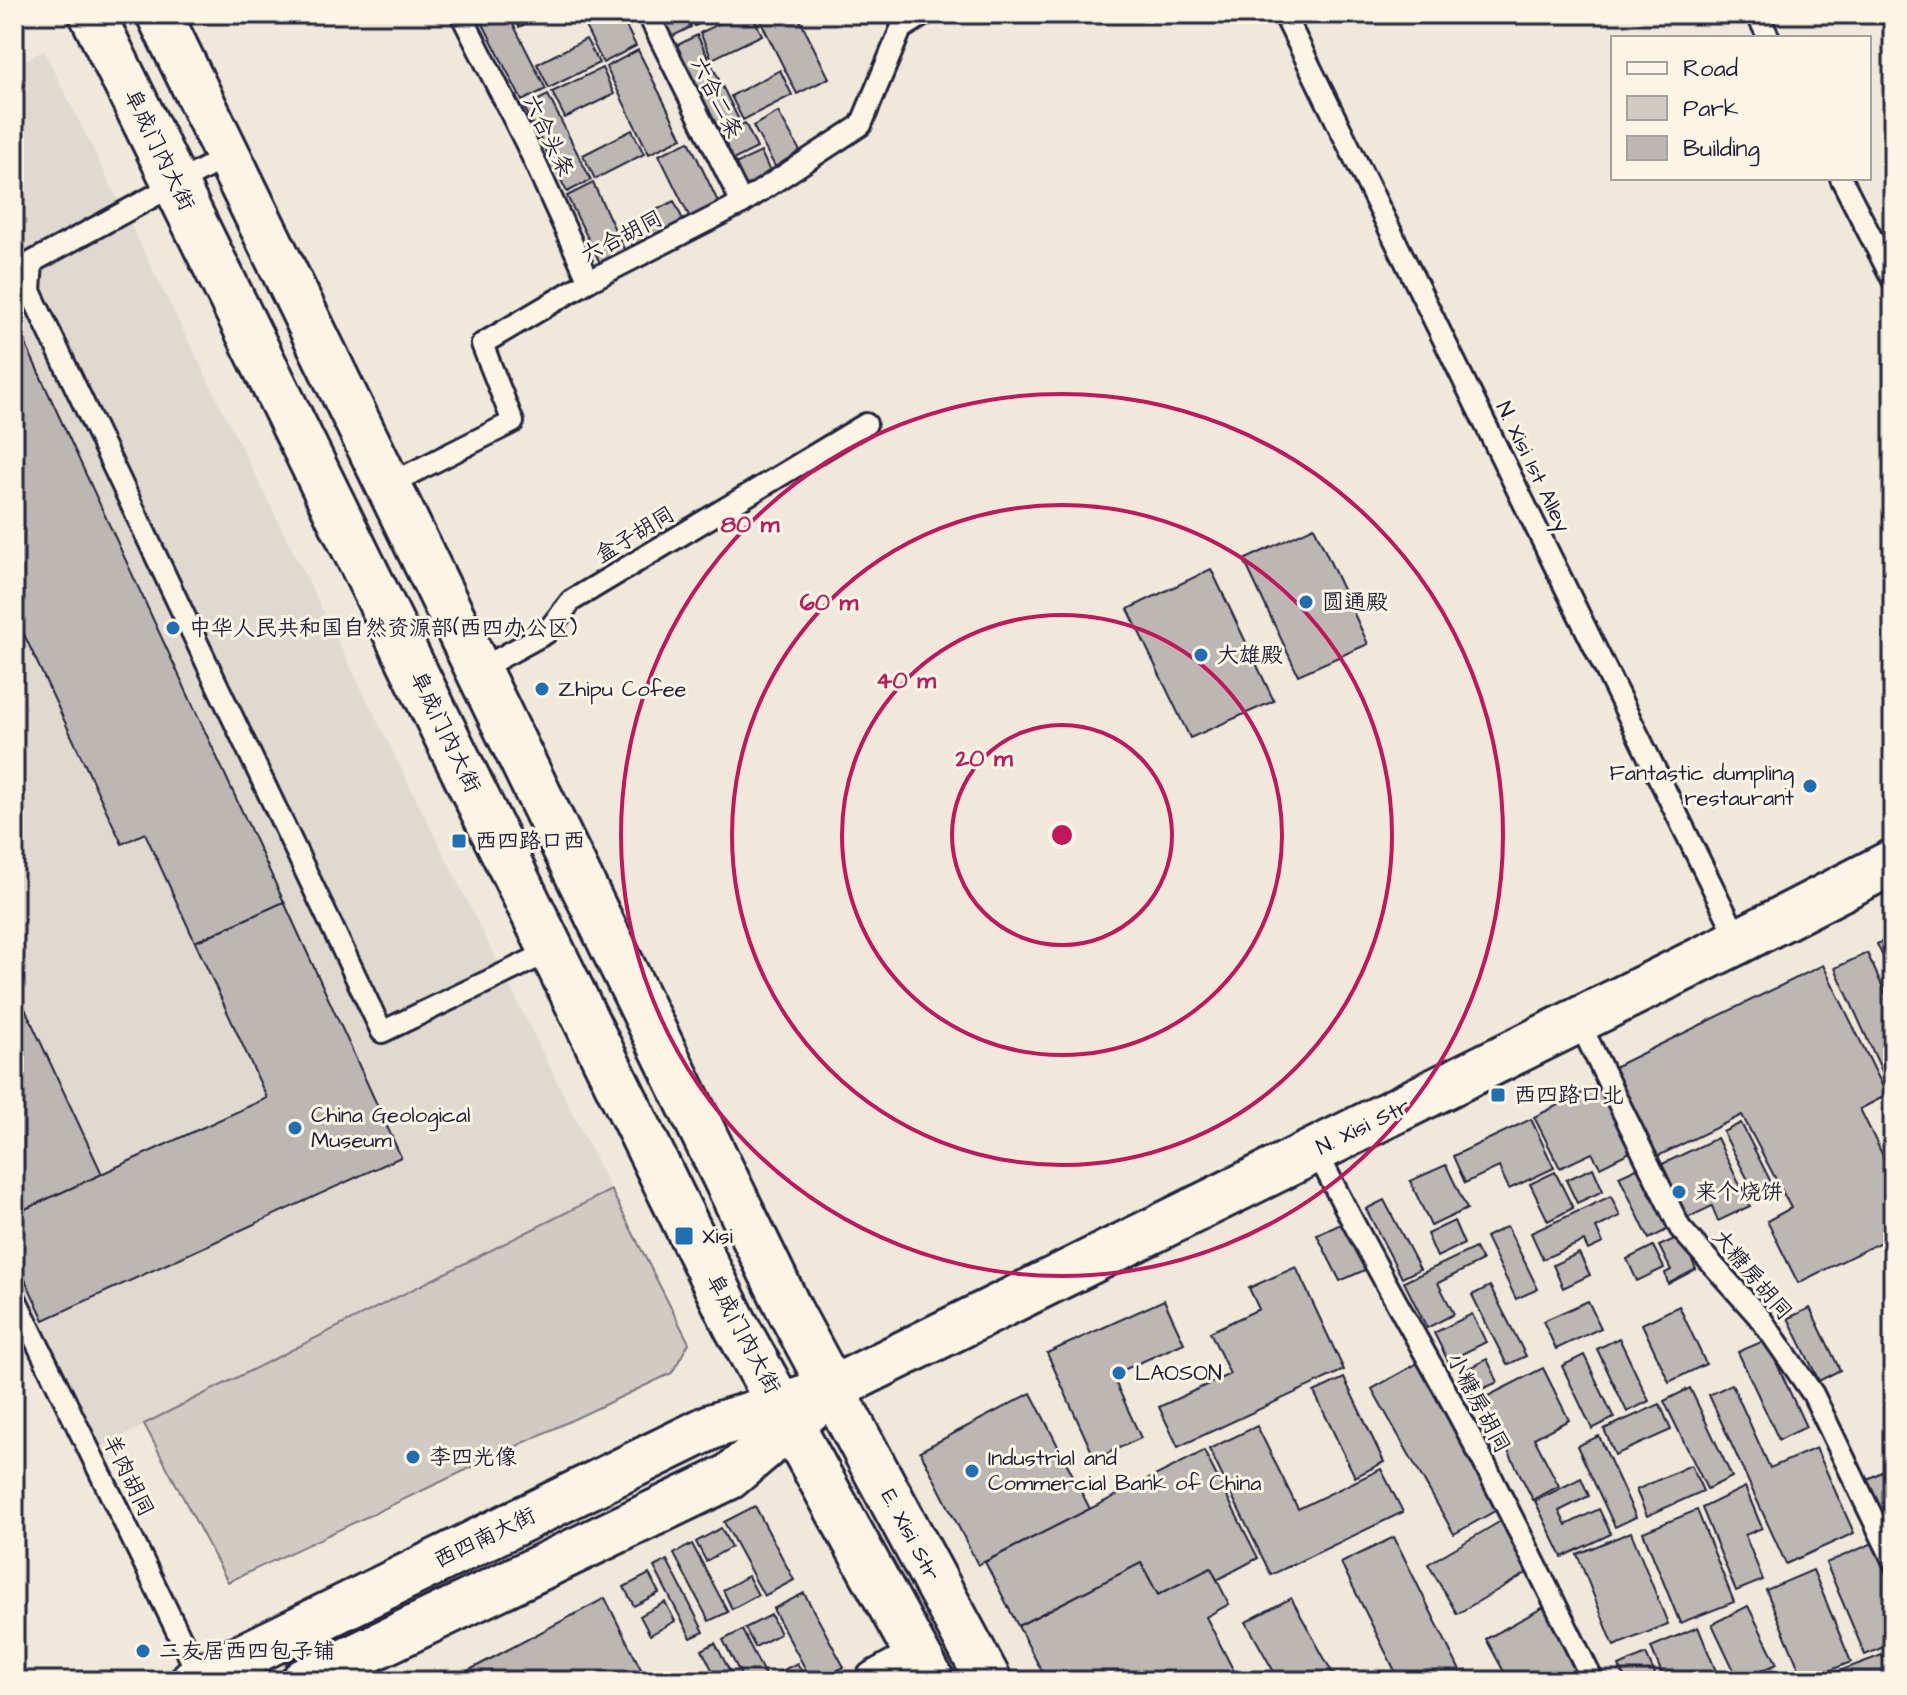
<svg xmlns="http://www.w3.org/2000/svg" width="1907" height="1695" viewBox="0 0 1907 1695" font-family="'Architects Daughter','LXGW WenKai TC',sans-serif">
<rect width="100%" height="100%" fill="#efe8db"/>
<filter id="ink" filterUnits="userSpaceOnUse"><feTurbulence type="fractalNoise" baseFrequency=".0125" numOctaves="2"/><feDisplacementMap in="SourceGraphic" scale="16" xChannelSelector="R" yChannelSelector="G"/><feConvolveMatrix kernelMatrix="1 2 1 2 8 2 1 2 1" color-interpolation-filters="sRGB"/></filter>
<g filter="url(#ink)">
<path fill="#e0d9cf" d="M44,51L611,1190L100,1448L14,1269V65Z"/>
<path fill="#d1cbc3" stroke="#7a767f" stroke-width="2" d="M611,1190L689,1343L672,1373L228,1582L144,1424Z"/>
<g fill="#bcb7b3" stroke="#22223b" stroke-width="2">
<path d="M482,14H508L546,89L522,101L479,16Z"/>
<path d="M512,14H547L519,27Z"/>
<path d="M579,14H620L636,46L603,63Z"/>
<path d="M654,14H684L691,27L667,39Z"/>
<path d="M689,14H718L695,26Z"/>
<path d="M739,14H752L762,35L712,59L700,33Z"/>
<path d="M757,14H797L829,78L797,94Z"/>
<path d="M697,35L739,120L715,133L672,48Z"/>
<path d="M586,39L599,63L549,88L537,64Z"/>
<path d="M638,50L682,138L649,154L606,67Z"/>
<path d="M602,68L614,94L565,118L552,92Z"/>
<path d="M780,70L792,95L743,120L731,96Z"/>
<path d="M548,95L591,180L567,192L524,107Z"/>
<path d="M778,112L804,158L778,172L753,126Z"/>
<path d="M745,123L757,148L727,163L715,137Z"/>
<path d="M632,130L644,154L595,179L583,155Z"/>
<path d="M689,141L720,206L691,220L659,155Z"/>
<path d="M761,152L773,178L743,192L731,166Z"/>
<path d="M593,183L625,251L600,263L567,196Z"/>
<path d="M674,201L685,224L634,248L624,226Z"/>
<path d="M14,319L284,902L195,942L145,833L122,844L14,613Z"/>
<path d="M1314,527L1368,644L1298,675L1244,560Z"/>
<path d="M1211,569L1274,701L1190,738L1128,609Z"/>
<path d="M284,902L401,1157L44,1320L14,1256V1214L267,1098L195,942Z"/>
<path d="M1893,936V978L1877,944Z"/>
<path d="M1867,953L1893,1009V1074L1885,1078L1835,968Z"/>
<path d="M1823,965L1887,1095L1860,1109L1893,1176V1236L1798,1283L1767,1221L1791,1208L1742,1115L1652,1159L1608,1070Z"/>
<path d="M14,985L102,1174L14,1214Z"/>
<path d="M1601,1084L1634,1150L1600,1167L1592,1153L1560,1168L1534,1117Z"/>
<path d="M1531,1119L1554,1168L1509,1189L1499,1167L1465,1183L1453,1156Z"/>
<path d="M1741,1123L1776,1192L1759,1201L1723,1132Z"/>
<path d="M1717,1138L1750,1206L1718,1221L1712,1206L1681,1221L1656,1167Z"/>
<path d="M1446,1165L1467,1209L1431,1226L1410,1181Z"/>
<path d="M1641,1166L1671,1228L1649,1239L1619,1176Z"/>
<path d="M1593,1168L1603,1191L1577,1203L1566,1180Z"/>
<path d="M1555,1172L1573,1208L1548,1221L1530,1184Z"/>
<path d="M1611,1196L1620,1216L1596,1228L1603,1243L1588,1250L1584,1241L1543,1259L1531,1233Z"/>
<path d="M1384,1200L1420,1269L1402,1278L1366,1209Z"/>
<path d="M1454,1221L1464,1244L1437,1257L1427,1234Z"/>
<path d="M1343,1223L1365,1270L1340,1281L1317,1235Z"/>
<path d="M1507,1226L1538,1289L1516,1299L1486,1237Z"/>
<path d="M1681,1236L1696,1269L1668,1284L1665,1273L1671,1270L1659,1246Z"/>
<path d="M1653,1246L1664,1268L1637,1281L1627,1259Z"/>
<path d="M1475,1248L1482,1261L1438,1283L1454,1314L1427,1328L1404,1282Z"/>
<path d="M1579,1253L1590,1275L1563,1288L1553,1265Z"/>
<path d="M1296,1267L1344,1370L1178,1447L1159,1407L1230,1374L1210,1332L1259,1309L1249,1288Z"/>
<path d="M1490,1286L1526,1356L1507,1365L1472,1295Z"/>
<path d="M1164,1300L1184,1343L1112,1375L1141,1438L1095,1459L1047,1353Z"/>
<path d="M1588,1301L1601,1328L1556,1349L1543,1321Z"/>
<path d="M1679,1306L1706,1364L1669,1382L1642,1324Z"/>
<path d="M1810,1308L1840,1370L1819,1381L1788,1318Z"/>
<path d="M1472,1314L1486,1342L1448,1361L1434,1333Z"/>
<path d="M1619,1338L1649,1401L1627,1412L1597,1349Z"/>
<path d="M1766,1340L1806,1427L1779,1440L1738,1352Z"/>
<path d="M1584,1355L1614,1418L1592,1429L1562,1366Z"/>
<path d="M1487,1359L1498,1382L1471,1394L1461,1372Z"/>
<path d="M1418,1363L1500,1508L1454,1534L1372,1389Z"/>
<path d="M1543,1368L1569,1420L1534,1438L1559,1486L1533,1500L1482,1399Z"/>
<path d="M1344,1378L1384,1462L1355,1477L1314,1392Z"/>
<path d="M1732,1384L1770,1468L1816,1448L1854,1533L1786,1564L1709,1395Z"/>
<path d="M1690,1388L1732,1477L1707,1489L1664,1401Z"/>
<path d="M1031,1393L1090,1509L978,1565L920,1451Z"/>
<path d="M1660,1404L1671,1430L1615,1455L1604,1429Z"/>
<path d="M1257,1426L1298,1509L1381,1469L1403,1512L1271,1575L1209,1449Z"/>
<path d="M1599,1436L1636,1517L1615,1527L1577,1446Z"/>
<path d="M1204,1451L1258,1558L1217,1580L1211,1568L1158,1595L1141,1563L1018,1626L985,1562Z"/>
<path d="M1691,1465L1703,1491L1647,1516L1636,1490Z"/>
<path d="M1893,1466V1542L1862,1482Z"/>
<path d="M1581,1478L1589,1496L1559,1511L1566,1525L1599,1509L1611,1534L1562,1557L1535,1501Z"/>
<path d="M1745,1487L1762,1528L1745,1535L1763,1580L1736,1591L1702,1508Z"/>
<path d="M755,1506L794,1580L764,1596L724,1522Z"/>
<path d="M1697,1510L1734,1602L1680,1623L1643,1532Z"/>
<path d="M1501,1521L1530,1571L1457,1614L1428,1564Z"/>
<path d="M721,1528L731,1547L706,1561L696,1542Z"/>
<path d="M1631,1532L1668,1624L1614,1646L1577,1554Z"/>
<path d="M1394,1537L1465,1681H1400L1341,1563Z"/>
<path d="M1873,1543L1893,1591V1643L1865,1655L1826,1563Z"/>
<path d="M692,1544L728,1612L709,1621L674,1554Z"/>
<path d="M667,1560L704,1632L691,1638L654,1567Z"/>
<path d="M1141,1563L1158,1595L1211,1568L1229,1604L1206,1617L1239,1681H1047L1018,1626Z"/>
<path d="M1813,1570L1851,1662L1804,1681L1766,1590Z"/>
<path d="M649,1574L659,1593L634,1606L624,1587Z"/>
<path d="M748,1576L758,1595L732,1609L723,1590Z"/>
<path d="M804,1593L844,1667L817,1681H812L773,1609Z"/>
<path d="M605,1598L647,1681H449Z"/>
<path d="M1291,1598L1337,1681H1279L1246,1622Z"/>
<path d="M665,1602L675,1621L650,1635L640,1616Z"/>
<path d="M1748,1606L1777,1664L1739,1681L1712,1624Z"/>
<path d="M1544,1607L1585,1681H1509L1486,1639Z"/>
<path d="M771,1615L780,1634L755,1647L745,1628Z"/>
<path d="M1698,1627L1720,1681H1665L1651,1647Z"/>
<path d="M742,1630L768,1681H744L723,1640Z"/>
<path d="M715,1643L735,1681H718L702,1650Z"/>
<path d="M1646,1654L1658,1681H1626L1619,1666Z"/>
<path d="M1882,1655L1889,1672L1861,1681H1838L1834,1673Z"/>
<path d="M797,1663L807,1681H774L772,1676Z"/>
</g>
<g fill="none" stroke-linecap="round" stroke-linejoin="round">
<g stroke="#22223b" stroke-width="26">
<g id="service">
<path d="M461,14L528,147L589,281"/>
<path d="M648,14L742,203"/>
<path d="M1284,14L1739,941"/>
<path d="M1757,14L1769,38"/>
<path d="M228,156L32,262L30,291L382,1032L551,951"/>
<path d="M1841,178L1893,280"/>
<path d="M388,485L513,422L482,344L589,281L742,203L861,125L901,29L925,14"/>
<path d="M478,670L546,633L571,601L866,424"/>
<path d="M1578,1020L1680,1228L1761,1319L1813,1394L1893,1560"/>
<path d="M1316,1150C1359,1238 1408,1322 1455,1408C1504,1498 1548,1590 1593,1681"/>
<path d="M14,1296L200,1678"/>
</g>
</g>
<g stroke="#22223b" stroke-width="46">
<path id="minor" d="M876,1681L919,1657"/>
</g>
<g stroke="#22223b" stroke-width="50">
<g id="secondary">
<path d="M832,1389L989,1681"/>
<path d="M791,1425L932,1681"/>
</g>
</g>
<g stroke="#22223b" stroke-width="50">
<g id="primary">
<path d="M92,14L736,1326L791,1425"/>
<path d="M159,14L790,1311L832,1389"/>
<path d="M193,1681L713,1426L832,1389L1739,941L1893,862"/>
<path d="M304,1681L729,1477L812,1407"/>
</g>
</g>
<use href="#service" stroke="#fcf5e5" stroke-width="20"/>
<use href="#minor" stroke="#fcf5e5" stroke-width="40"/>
<use href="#secondary" stroke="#fcf5e5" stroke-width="44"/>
<use href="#primary" stroke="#fcf5e5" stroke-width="44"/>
</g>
</g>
<g fill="none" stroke="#c2185b" stroke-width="4">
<circle cx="1062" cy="835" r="110"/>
<circle cx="1062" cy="835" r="220"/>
<circle cx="1062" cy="835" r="330"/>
<circle cx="1062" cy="835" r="441"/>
</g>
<g fill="#1f6fb2" stroke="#fcf5e5" stroke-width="3">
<circle cx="1306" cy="602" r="8"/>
<circle cx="173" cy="628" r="8"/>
<circle cx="1201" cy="655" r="8"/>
<circle cx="542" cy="689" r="8"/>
<circle cx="1810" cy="786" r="8"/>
<rect x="451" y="833" width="16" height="16" rx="4"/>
<rect x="1490" y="1087" width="16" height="16" rx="4"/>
<circle cx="295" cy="1128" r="8"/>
<circle cx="1679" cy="1192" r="8"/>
<rect x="674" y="1226" width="20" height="20" rx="4"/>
<circle cx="1119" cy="1373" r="8"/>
<circle cx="413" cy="1457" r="8"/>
<circle cx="972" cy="1471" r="8"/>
<circle cx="143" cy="1651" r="8"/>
</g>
<g text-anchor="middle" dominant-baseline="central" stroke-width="6" stroke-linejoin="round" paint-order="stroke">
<g font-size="22" fill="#22223b" stroke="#fcf5e5">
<text transform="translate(716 98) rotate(63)">六合二条</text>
<text transform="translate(548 136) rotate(64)">六合头条</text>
<text transform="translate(159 150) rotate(64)">阜成门内大街</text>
<text transform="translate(622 237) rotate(-27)">六合胡同</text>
<text transform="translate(1533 467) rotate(64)">N. Xisi 1st Alley</text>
<text transform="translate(635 535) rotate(-31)">盒子胡同</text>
<text transform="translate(445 732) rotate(64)">阜成门内大街</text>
<text transform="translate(1363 1127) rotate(-26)">N. Xisi Str</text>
<text transform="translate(1752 1275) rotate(50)">大糖房胡同</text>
<text transform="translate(743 1334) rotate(62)">阜成门内大街</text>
<text transform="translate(1478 1403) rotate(62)">小糖房胡同</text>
<text transform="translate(128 1476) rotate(64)">羊肉胡同</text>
<text transform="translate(910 1535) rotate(62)">E. Xisi Str</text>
<text transform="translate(485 1538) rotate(-26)">西四南大街</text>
</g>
<g font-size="22" fill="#22223b" stroke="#fcf5e5" text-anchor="start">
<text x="1322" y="602">圆通殿</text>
<text x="189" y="628">中华人民共和国自然资源部(西四办公区)</text>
<text x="1217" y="655">大雄殿</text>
<text x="558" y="689">Zhipu Cofee</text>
<text x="1794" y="773" text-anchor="end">Fantastic dumpling<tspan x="1794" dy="25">restaurant</tspan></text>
<text x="475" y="841">西四路口西</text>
<text x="1514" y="1095">西四路口北</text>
<text x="311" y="1115">China Geological<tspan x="311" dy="25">Museum</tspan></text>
<text x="1695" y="1192">来个烧饼</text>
<text x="702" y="1236">Xisi</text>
<text x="1135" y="1373">LAOSON</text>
<text x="429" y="1457">李四光像</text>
<text x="988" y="1458">Industrial and<tspan x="988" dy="25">Commercial Bank of China</tspan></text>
<text x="159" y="1651">二友居西四包子铺</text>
</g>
</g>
<circle cx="1062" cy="835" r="12" fill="#c2185b" stroke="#fcf5e5" stroke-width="4"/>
<g font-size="24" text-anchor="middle" font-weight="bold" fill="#c2185b" stroke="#fcf5e5" stroke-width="6" stroke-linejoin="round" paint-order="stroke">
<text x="750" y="532">80 m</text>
<text x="829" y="610">60 m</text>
<text x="906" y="688">40 m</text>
<text x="984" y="766">20 m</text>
</g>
<rect width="1907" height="1695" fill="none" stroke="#fcf5e5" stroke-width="48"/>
<rect x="24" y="24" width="1859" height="1647" fill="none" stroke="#22223b" stroke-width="3" filter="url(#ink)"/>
<rect x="1611" y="36" width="260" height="144" fill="#fcf5e5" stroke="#a5a1a1" stroke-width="2"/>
<rect x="1627" y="62" width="40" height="12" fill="#fcf5e5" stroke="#a5a1a1" stroke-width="2"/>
<text x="1683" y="76" font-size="24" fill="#22223b">Road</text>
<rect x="1627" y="96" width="40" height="24" fill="#d1cbc3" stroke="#a5a1a1" stroke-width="2"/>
<text x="1683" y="116" font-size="24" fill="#22223b">Park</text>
<rect x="1627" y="136" width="40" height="24" fill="#bcb7b3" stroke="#a5a1a1" stroke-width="2"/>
<text x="1683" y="156" font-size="24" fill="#22223b">Building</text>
</svg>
